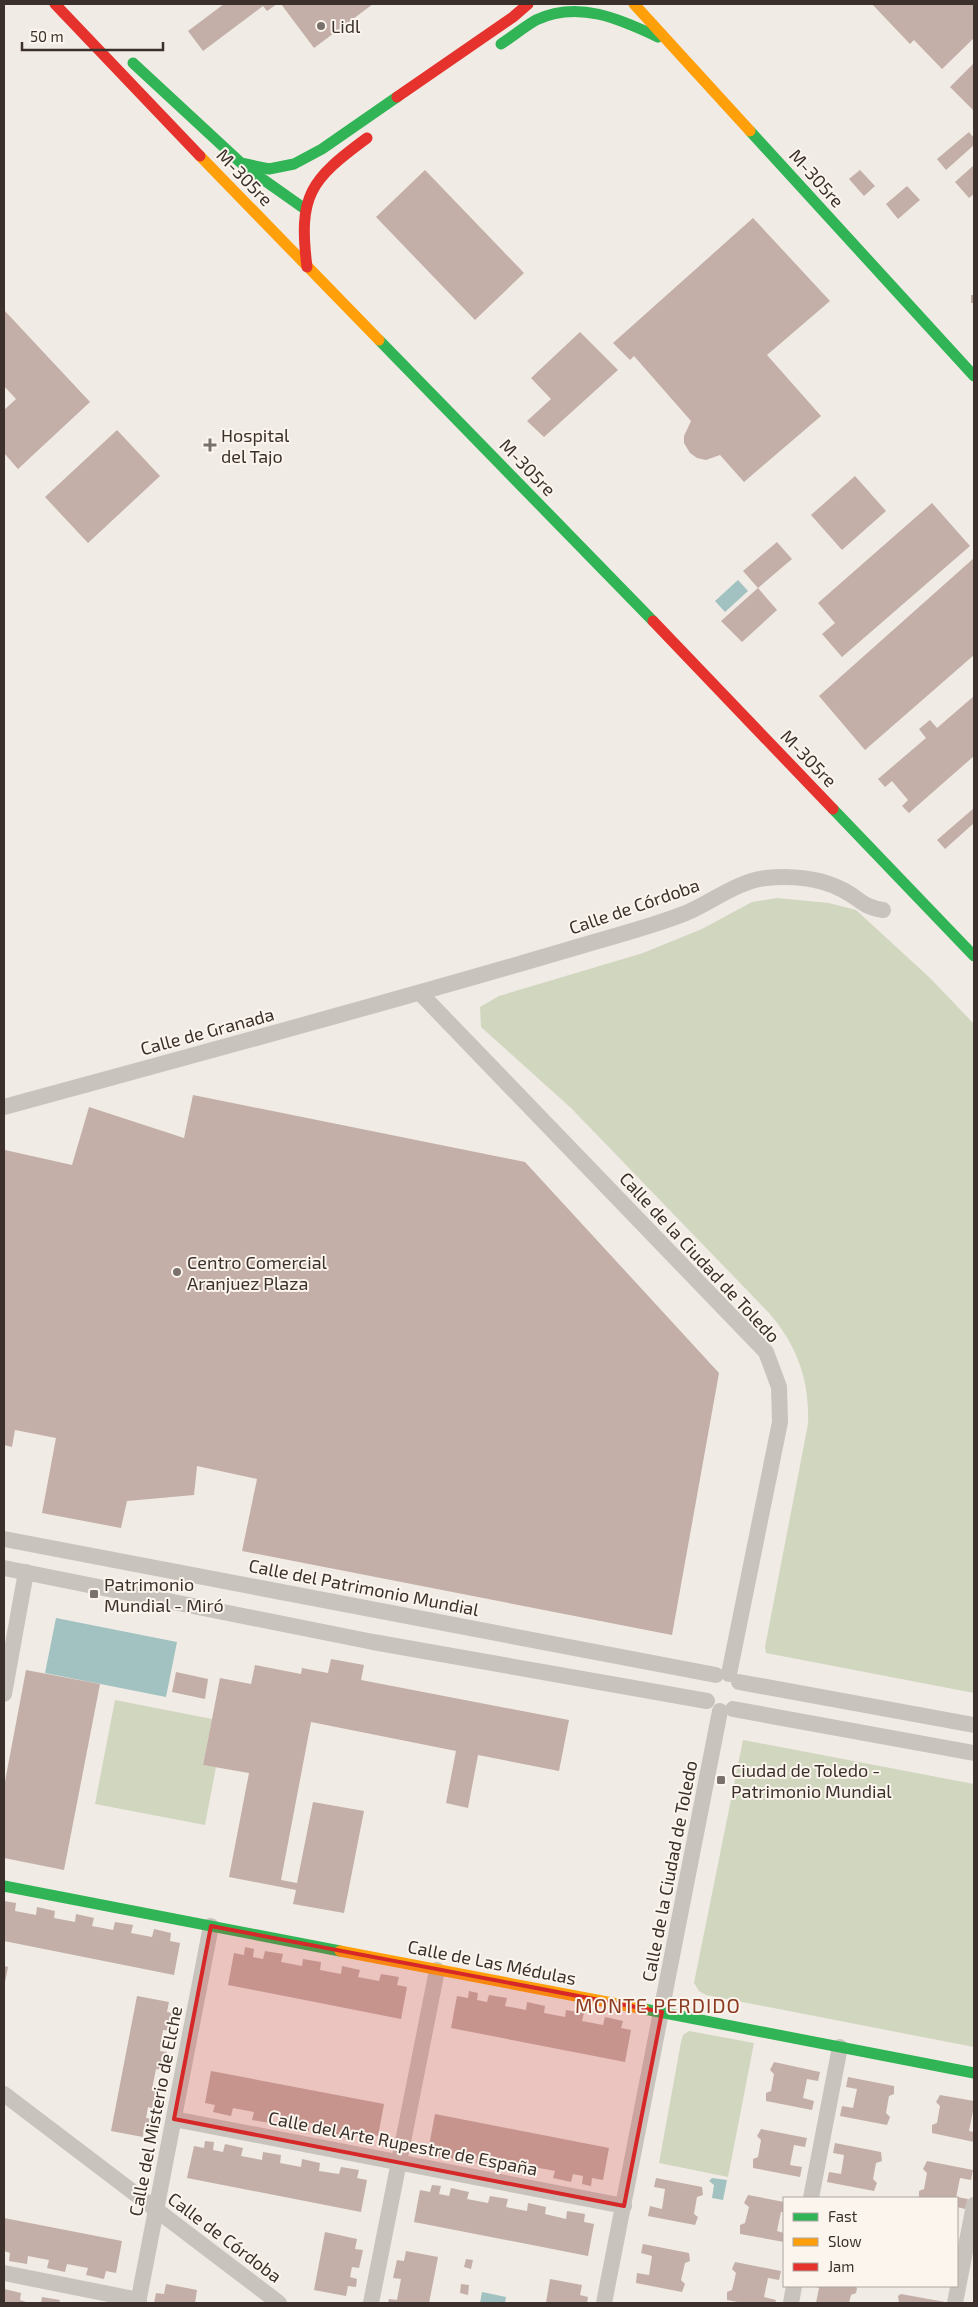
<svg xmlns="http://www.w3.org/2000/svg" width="978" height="2307" viewBox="0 0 978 2307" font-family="'Exo 2',sans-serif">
<rect width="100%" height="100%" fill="#f0ebe5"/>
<g fill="#d1d6bf">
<path d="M777,898L829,903L856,910L930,978L974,1024V1693L766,1653L765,1647L808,1424C810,1381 797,1345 769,1313L571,1108L481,1027L480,1007L499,996L643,953L702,929L752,902Z"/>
<path d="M115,1700L212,1719L203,1765L216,1767L205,1825L95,1804Z"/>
<path d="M743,1740L974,1784V2047L706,1995L699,1991L694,1983Z"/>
<path d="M689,2031L754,2043L728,2177L659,2163L681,2042L683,2035Z"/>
</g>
<g fill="#a1c2c1">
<path d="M738,580L748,591L725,612L715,601Z"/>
<path d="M56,1618L177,1642L166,1697L45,1673Z"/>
<path d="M712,2178L727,2180L723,2200L712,2198L714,2185L709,2181Z"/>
<path d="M482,2292L506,2297L505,2303H480Z"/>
</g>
<g fill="#c3afa7">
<path d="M224,4H277L267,11L263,6L203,51L188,31Z"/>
<path d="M281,4H373L314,48Z"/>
<path d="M872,4H974V38L942,69L914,40L910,44Z"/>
<path d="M974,63V111L950,87Z"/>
<path d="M969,132L974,138V145L946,170L937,159Z"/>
<path d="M974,165V194L969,198L955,182Z"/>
<path d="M425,170L524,273L475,320L376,217Z"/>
<path d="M860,170L875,186L864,196L849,179Z"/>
<path d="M907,186L920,200L898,219L886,204Z"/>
<path d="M753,218L830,301L767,355L821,416L744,482L720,455L706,460L697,458L690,453L684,443V436L691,421L634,356L630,360L613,343Z"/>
<rect x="971" y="295" width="3" height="8"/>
<path d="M4,310L90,402L18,469L4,453V410L16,399L4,386Z"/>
<path d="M580,332L618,370L544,437L527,421L551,399L531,378Z"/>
<path d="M117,430L160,476L88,543L45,497Z"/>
<path d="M855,476L886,511L842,550L811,515Z"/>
<path d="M932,503L970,546L842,657L822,634L835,623L818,603Z"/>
<path d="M777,542L792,559L758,588L777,610L742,642L721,621L758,588L743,571Z"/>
<path d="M974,558V655L865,750L819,696Z"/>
<path d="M974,696V756L909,813L902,806L908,800L892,781L885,787L878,779L926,738L919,729L930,720L937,728Z"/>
<path d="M974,808V823L945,849L937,840Z"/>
<path d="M193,1095L525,1162L719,1373L672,1635L242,1551L257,1479L197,1466L194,1495L127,1501L121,1528L42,1513L56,1438L15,1430L12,1447L4,1445L5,1150L72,1165L89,1107L184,1138Z"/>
<path d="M331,1659L364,1665L361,1680L569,1720L559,1771L478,1755L468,1808L446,1803L456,1751L311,1722L281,1880L297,1883L313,1802L364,1811L344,1913L293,1904L296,1890L229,1877L249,1773L203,1765L220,1678L251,1684L255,1665L301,1674L302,1668L328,1673Z"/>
<path d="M26,1670L100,1684L64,1870L4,1858V1787Z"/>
<path d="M176,1672L208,1679L205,1699L172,1692Z"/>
<path d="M4,1901L16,1903L15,1911L36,1915L37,1907L55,1911L54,1918L75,1922L76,1914L94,1918L92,1926L113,1930L115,1922L133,1925L131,1933L152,1937L154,1929L171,1933L170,1941L180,1943L174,1975L4,1941Z"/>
<path d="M245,1947L254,1949L253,1957L263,1959L265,1951L283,1954L281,1962L302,1966L303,1959L321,1962L320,1970L341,1974L342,1966L360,1970L358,1977L379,1981L381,1974L399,1977L397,1985L407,1987L401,2019L228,1985L234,1953L244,1955Z"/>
<path d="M4,1966L8,1967L5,1982H4Z"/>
<path d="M469,1991L478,1993L477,2000L487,2002L489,1995L507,1998L505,2006L526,2010L527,2002L545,2006L544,2013L565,2017L566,2010L584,2013L582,2021L603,2025L605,2017L623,2021L621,2028L631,2030L625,2062L451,2028L457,1996L468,1998Z"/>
<path d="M137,1996L169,2002L167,2012L175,2013L171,2031L163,2030L160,2051L167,2052L163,2070L156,2069L152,2089L160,2091L156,2109L148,2107L146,2118L154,2119L152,2128L144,2127L143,2137L111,2131Z"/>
<path d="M774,2062L820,2072L818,2081L807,2079L803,2098L814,2101L812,2110L766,2101V2093L771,2091L774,2074L770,2070Z"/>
<path d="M211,2071L384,2104L378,2136L368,2134L367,2142L358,2140L359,2133L349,2131L347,2138L330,2135L331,2127L310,2123L309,2131L291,2127L292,2119L271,2115L270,2123L252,2120L254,2112L233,2108L231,2116L213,2112L215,2105L205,2103Z"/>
<path d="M848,2077L894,2086V2094L889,2096L886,2113L890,2117L887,2125L840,2116L842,2106L853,2108L857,2089L846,2087Z"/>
<path d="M940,2095L974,2101V2112L973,2111L969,2131L974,2132V2142L932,2133V2125L937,2123L940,2106L936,2102Z"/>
<path d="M435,2114L609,2148L603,2180L592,2178L591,2186L582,2184L583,2176L573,2174L571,2182L553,2178L555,2171L534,2167L533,2174L515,2171L516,2163L495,2159L494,2167L476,2163L477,2156L457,2151L455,2159L437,2156L439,2148L429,2146Z"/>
<path d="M761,2129L807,2138L805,2147L794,2145L790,2165L802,2167L800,2177L753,2168V2159L758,2157L761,2140L757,2136Z"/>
<path d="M205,2141L214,2142L213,2150L223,2152L225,2144L243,2148L241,2156L262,2160L263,2152L281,2155L280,2163L301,2167L302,2159L320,2163L319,2171L339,2174L341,2167L359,2170L357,2178L367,2180L361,2212L187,2178L194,2146L204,2148Z"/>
<path d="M835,2143L881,2152L882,2161L876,2163L873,2179L877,2183L874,2191L827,2182L829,2172L841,2174L844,2155L833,2153Z"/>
<path d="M927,2161L973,2170L971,2180L960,2178L956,2198H919V2191L924,2189L927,2173L923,2169Z"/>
<path d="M656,2178L702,2187L703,2195L697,2197L694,2214L698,2217L695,2225L648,2216L650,2206L662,2209L665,2189L654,2187Z"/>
<path d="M432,2185L441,2186L439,2194L449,2196L451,2188L469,2192L467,2199L488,2203L490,2196L508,2199L506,2207L527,2211L528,2203L546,2207L545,2214L566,2219L567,2211L585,2214L584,2222L594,2224L588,2256L414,2222L420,2190L430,2192Z"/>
<path d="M748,2195L784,2202V2212H781L777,2231L784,2233V2242L740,2234V2225L745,2223L749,2207L744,2203Z"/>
<path d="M957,2197L968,2199L965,2209L957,2207Z"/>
<path d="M4,2218L122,2241L116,2273L106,2271L104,2279L86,2275L88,2268L67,2264L65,2272L47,2268L49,2260L28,2256L27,2264L9,2261L10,2253L4,2251Z"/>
<path d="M325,2232L357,2239L355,2249L363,2250L359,2268L352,2267L350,2277L357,2279L356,2287L348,2286L346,2296L314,2290Z"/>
<path d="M643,2244L689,2253L690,2261L685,2263L681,2280L685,2284L682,2292L636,2283L637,2273L649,2275L652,2256L641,2253Z"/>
<path d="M406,2251L438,2257L429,2303H388L389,2299L397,2300L401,2279L393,2278L397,2260L404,2261Z"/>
<path d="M466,2259L473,2260L471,2269L464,2267Z"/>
<path d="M735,2262L781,2271L779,2280L768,2278L764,2297L776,2300L775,2303H743L727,2300V2292L732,2290L736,2273L732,2269Z"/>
<path d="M550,2279L582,2285L580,2295L588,2297L587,2303H546Z"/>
<path d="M166,2284L197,2290L195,2303H154L156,2293L164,2294Z"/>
<path d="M461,2284L469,2285L468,2295L460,2293Z"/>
<path d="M813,2286H855L857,2288L856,2293L851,2295L849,2303H816L819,2288Z"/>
<path d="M4,2289L21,2293L20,2300L29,2303H4Z"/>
<path d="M901,2294L945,2302V2303H899L898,2296Z"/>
<path d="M42,2297L60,2300L59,2303H41Z"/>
</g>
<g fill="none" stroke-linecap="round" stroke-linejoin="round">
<g stroke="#c9c3be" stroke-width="16">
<path d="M421,994L766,1352L779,1387L780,1422L729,1674"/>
<path d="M4,1107C198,1054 392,1002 584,945C618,935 653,926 686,913C712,902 738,881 766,878C790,875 821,878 843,890C861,899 862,907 883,910"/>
<path d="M4,1539L716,1675"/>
<path d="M4,1568L373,1642L707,1701"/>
<path d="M739,1682L974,1725"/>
<path d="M4,1694L26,1572"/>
<path d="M733,1709L974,1753"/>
<path d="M4,2094L279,2303"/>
<path d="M174,2119L624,2206"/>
<path d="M811,2198L840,2047"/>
<path d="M4,2273L139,2300"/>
<path d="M138,2303L211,1926"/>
<path d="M371,2303L437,1970"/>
<path d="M604,2303L720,1711"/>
<path d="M791,2303L794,2286"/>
<path d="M955,2303L974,2205"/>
</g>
<g stroke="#30b455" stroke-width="11">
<path d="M501,44C513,36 524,27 536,20C578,0 620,19 658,37"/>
<path d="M133,63L241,163L269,169L294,164L322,149L397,97"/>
<path d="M750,131L974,376"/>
<path d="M244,166L305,209"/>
<path d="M379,340L653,621"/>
<path d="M833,809L974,956"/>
<path d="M4,1886L340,1951"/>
<path d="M644,2009L974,2073"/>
</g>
<g stroke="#ff9f0a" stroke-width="11">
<path d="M634,4L750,131"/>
<path d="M200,156L379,340"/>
<path d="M340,1951L644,2009"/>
</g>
<g stroke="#e5322d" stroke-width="11">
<path d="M55,4L200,156"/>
<path d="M397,97L513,17L528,4"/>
<path d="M307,267C298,195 310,180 367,138"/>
<path d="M653,621L833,809"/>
</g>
</g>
<path fill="#d62828" fill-opacity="0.2" stroke="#d62828" stroke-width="4" stroke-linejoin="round" d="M211,1926L662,2012L624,2206L174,2119Z"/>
<g fill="#7a716c" stroke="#fbf5ee" stroke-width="2">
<circle cx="321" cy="26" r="5"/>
<path d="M207.5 437.5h5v5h5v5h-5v5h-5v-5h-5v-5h5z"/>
<circle cx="177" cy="1272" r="5"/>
<rect x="89" y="1589" width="10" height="10" rx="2.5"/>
<rect x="716" y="1775" width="10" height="10" rx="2.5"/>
</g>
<g text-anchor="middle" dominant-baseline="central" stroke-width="4" stroke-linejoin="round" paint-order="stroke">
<g font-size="18" fill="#3b302b" stroke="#fbf5ee" text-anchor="start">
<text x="331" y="26">Lidl</text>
<text x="221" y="435">Hospital<tspan x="221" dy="21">del Tajo</tspan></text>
<text x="187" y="1262">Centro Comercial<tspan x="187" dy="21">Aranjuez Plaza</tspan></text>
<text x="104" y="1584">Patrimonio<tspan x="104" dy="21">Mundial - Miró</tspan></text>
<text x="731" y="1770">Ciudad de Toledo -<tspan x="731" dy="21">Patrimonio Mundial</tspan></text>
</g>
<g font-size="18" fill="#3b302b" stroke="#fbf5ee">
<text transform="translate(245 177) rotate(46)">M-305re</text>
<text transform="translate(817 178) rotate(48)">M-305re</text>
<text transform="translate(528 467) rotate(46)">M-305re</text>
<text transform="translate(809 758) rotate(46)">M-305re</text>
<text transform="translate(634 906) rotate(-19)">Calle de Córdoba</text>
<text transform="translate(207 1031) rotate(-15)">Calle de Granada</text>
<text transform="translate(700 1257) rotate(47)">Calle de la Ciudad de Toledo</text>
<text transform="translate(364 1587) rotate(11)">Calle del Patrimonio Mundial</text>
<text transform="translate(669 1871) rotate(-79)">Calle de la Ciudad de Toledo</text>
<text transform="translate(492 1962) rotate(11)">Calle de Las Médulas</text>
<text transform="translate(155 2111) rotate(-79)">Calle del Misterio de Elche</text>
<text transform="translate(403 2143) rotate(11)">Calle del Arte Rupestre de España</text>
<text transform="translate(225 2237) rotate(37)">Calle de Córdoba</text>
</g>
<g font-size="20" letter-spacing="1" fill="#8c3b22" stroke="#fbf5ee">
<text x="658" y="2005">MONTE PERDIDO</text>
</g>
</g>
<rect width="978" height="2307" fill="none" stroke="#3b302b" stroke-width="10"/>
<rect x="783" y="2197" width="175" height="90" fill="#fbf5ee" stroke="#aea6a0"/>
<rect x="793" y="2213" width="25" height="8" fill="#30b455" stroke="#aea6a0"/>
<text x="828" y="2222" font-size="15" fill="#3b302b">Fast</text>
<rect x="793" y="2238" width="25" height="8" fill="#ff9f0a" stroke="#aea6a0"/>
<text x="828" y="2247" font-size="15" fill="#3b302b">Slow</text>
<rect x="793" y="2263" width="25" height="8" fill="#e5322d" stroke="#aea6a0"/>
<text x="828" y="2272" font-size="15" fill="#3b302b">Jam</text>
<path d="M22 42v8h141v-8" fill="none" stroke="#3b302b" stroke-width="2.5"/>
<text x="30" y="42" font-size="15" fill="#3b302b" stroke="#fbf5ee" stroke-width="4" paint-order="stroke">50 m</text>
</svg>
